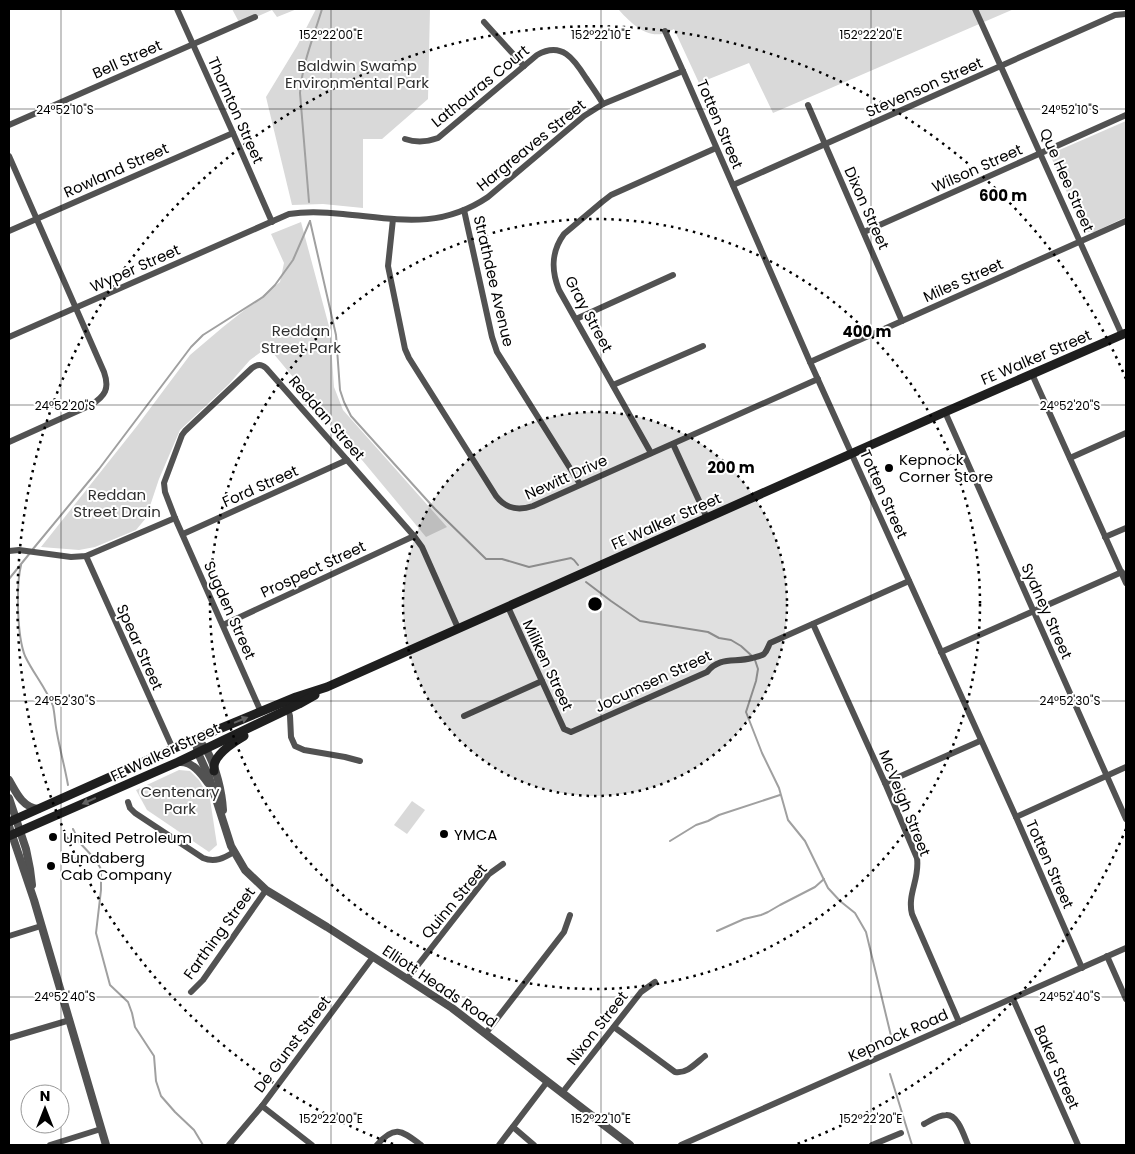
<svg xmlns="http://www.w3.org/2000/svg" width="1135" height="1154" viewBox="0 0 1135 1154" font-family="Poppins,sans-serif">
<rect width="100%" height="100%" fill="#fff"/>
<g fill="#d9d9d9">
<path d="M232,9H297L277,17L272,10L240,24Z"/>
<path d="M316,9H430L428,99L382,139H363V208L323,204L292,205L266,97L297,46Z"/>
<path d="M618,9H1014L773,113L749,63L699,83L674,29C670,31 666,33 662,34C644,37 629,21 618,9Z"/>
<path d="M1126,121V217L1094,232H1088L1084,230L1051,157L1052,154L1057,151Z"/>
<path d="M301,222L330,330L334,387L343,410L447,527L426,537L268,347L250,360L229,384L180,430L159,479L146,518L136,530L95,547L79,550L41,547L137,426L190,355L223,327L280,282L284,263L271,234Z"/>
<path d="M179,770L190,771L199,780L210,799L217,845L209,852L147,810L136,790Z"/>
<path d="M412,801L425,810L407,834L394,825Z"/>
</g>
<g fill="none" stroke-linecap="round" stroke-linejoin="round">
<g stroke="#a0a0a0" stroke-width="2">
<path d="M309,202L300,93C302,64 314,36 322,9"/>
<path d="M310,221L336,335L340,390L344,402L351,416L435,509L486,559H502L529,567L571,558L574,560L578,565"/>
<path d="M33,549L99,469L191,347L203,335L263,297L275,285L293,260L310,221"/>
<path d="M21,565C16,586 17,636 25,656C33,673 46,688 53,706C55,715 55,724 57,733C60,750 65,768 68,785"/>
<path d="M9,579L30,553"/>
<path d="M586,582L611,601L640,621L708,632L719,638L731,640L741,646L752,656"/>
<path d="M755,660L758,669L756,681L746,712L762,753L779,788L788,820L805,841L828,888L840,901L855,913L866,932L892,1040"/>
<path d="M73,829L79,842L95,859L101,869V890L96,933L110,985L128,1002L132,1013L135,1027L154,1056L156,1081L161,1096L175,1112L194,1130L203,1145"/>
<path d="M670,841L696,825L708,821L719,815L780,795"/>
<path d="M717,931L744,919L761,915L768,912L780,905L815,887L824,879"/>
<path d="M890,1074L912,1145"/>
</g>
<g stroke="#525252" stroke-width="6">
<path d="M177,9L233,133L272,222"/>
<path d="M975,9L1122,335"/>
<path d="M484,22L524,66"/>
<path d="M665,31L683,71L810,362L1016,817L1082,968"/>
<path d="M808,105L902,321"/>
<path d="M9,125L255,17"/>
<path d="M405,139C417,143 427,142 438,138L537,55C562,41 574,59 586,78C592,87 598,95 603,104"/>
<path d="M9,156L104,372C110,389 105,396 91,405L9,442"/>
<path d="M733,185L1115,15L1126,14"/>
<path d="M464,210L492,337L497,352L580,484"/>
<path d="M393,219L388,266L405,349L409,358L496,496C506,509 518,511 533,506L818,379"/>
<path d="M9,231L233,133"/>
<path d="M864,232L1126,115"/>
<path d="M576,319L673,275"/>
<path d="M9,337L289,214C307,211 325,212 343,214C397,219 439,230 488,197L584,116L603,104L683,71"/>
<path d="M810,362L1126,221"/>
<path d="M1032,374L1126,583"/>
<path d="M613,385L703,346"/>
<path d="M945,412L1126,819"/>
<path d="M673,444L707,518"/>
<path d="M651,453L559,290C551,270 551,252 564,234L602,202L611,195L716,148"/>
<path d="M1070,458L1126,433"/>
<path d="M183,534L347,460"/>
<path d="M1105,537L1126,528"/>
<path d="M9,551L19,550L71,557L86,556L175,518"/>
<path d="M86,556L173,749"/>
<path d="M508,607L564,729L571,732L707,672C720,656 735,663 752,658C756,657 761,656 764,654C767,651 768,647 770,643L909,581"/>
<path d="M813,624L885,783L917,858C920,879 907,894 912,914L959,1022"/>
<path d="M223,625L414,536"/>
<path d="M941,652L1122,572"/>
<path d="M287,705L290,716L291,737L295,746L304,750L345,757L360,761"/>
<path d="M261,712L175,518L165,492L164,483L182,435L185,431L252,368C258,364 261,364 266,368L414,536L422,547L458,628"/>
<path d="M464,716L542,681"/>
<path d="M885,783L980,741"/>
<path d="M128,802L130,808L135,813L203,858C215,863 224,858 234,852"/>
<path d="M1016,817L1126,767"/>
<path d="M9,936L41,926"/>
<path d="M1107,956L1126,999"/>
<path d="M407,979L489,874L503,864"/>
<path d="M191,992L203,980L266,890"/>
<path d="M1013,999L1078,1145"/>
<path d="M614,1027L675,1072C687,1074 696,1063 705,1056"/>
<path d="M486,1033L564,932L570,915"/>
<path d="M9,1038L70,1020"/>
<path d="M562,1093L641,992L655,982"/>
<path d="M262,1106L312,1145"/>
<path d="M924,1124C930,1121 938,1115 946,1115C958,1114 964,1136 968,1145"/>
<path d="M513,1127L534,1145"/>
<path d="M50,1145L101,1129"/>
<path d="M229,1145L262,1106L373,957"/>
<path d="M377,1145C395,1124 402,1131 421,1145"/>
<path d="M499,1145L547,1082"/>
<path d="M681,1145L1126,948"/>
<path d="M872,1145L901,1133"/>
</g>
<g stroke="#525252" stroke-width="8">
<path d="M197,738C200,742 204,746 207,751C216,767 222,792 223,810"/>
<path d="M195,739L198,753L209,777L231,846L245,870L266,890L327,927L452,1008L630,1145"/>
<path d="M179,762C192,761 201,773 208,783"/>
<path d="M9,780C16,792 22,807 38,809"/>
<path d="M9,798L26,849L30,869L32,885"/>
<path d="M9,826L34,900L106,1145"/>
</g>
<g stroke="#1f1f1f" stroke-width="9">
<path d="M214,771C214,769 214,764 215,762C219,752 235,741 244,736"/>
<path d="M9,822L195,739L296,697L327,687L945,412L1126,333"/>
<path d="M9,836L178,762L299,704L315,695"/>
</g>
</g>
<defs><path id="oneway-solid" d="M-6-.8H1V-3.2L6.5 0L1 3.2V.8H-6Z" transform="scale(1.25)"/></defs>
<g fill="#626262">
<use href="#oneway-solid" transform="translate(241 720) rotate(-22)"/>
<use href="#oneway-solid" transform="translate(89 801) rotate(156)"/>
</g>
<path fill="none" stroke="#000" stroke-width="1" stroke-opacity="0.45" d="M61,9V1145M331,9V1145M601,9V1145M871,9V1145M9,109H1126M9,405H1126M9,701H1126M9,997H1126"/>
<circle cx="595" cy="604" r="192" fill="#000" fill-opacity=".12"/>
<g fill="none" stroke="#000" stroke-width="2.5" stroke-dasharray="2.5 5">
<circle cx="595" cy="604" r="192"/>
<circle cx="595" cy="604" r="385"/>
<path d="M1126 829A577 577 0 0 1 797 1144M393 1144A577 577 0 1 1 1126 379"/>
</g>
<g fill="#000" stroke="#fff" stroke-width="2">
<circle cx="889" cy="468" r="5"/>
<circle cx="444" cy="834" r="5"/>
<circle cx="53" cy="837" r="5"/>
<circle cx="51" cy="866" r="5"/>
</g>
<g text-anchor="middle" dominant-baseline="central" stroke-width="4" stroke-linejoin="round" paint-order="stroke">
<g font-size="15" fill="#000" stroke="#fff">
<text transform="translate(127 59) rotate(-24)">Bell Street</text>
<text transform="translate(480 86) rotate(-39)">Lathouras Court</text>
<text transform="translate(924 87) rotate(-24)">Stevenson Street</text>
<text transform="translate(236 110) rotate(66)">Thornton Street</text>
<text transform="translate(720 124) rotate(67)">Totten Street</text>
<text transform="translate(531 145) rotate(-39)">Hargreaves Street</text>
<text transform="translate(977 168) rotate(-24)">Wilson Street</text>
<text transform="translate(116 170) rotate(-24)">Rowland Street</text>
<text transform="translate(1067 180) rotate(66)">Que Hee Street</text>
<text transform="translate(867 208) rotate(66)">Dixon Street</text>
<text transform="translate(135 268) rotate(-24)">Wyper Street</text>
<text transform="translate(963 280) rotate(-24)">Miles Street</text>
<text transform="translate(494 281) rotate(77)">Strathdee Avenue</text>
<text transform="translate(589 314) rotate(62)">Gray Street</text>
<text transform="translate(1036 357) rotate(-23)">FE Walker Street</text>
<text transform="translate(327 418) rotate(49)">Reddan Street</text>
<text transform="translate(566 477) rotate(-24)">Newitt Drive</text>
<text transform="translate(260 486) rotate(-24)">Ford Street</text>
<text transform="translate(884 494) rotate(66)">Totten Street</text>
<text transform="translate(666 521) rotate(-24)">FE Walker Street</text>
<text transform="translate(313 569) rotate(-25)">Prospect Street</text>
<text transform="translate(230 610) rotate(66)">Sugden Street</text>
<text transform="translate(1047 611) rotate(66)">Sydney Street</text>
<text transform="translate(140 647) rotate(66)">Spear Street</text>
<text transform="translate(548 665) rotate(65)">Miliken Street</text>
<text transform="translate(653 681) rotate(-25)">Jocumsen Street</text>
<text transform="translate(165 752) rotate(-25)">FE Walker Street</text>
<text transform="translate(905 803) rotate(68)">McVeigh Street</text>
<text transform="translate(1050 864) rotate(66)">Totten Street</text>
<text transform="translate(454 901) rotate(-50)">Quinn Street</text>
<text transform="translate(219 933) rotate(-54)">Farthing Street</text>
<text transform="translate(440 986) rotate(34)">Elliott Heads Road</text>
<text transform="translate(597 1028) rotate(-52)">Nixon Street</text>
<text transform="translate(898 1035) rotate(-24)">Kepnock Road</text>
<text transform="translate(292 1044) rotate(-53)">De Gunst Street</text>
<text transform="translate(1057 1067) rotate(66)">Baker Street</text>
</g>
<g font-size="15" fill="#303030" stroke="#fff">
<text x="357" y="65">Baldwin Swamp<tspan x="357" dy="17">Environmental Park</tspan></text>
<text x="301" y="330">Reddan<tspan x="301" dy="17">Street Park</tspan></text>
<text x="117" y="494">Reddan<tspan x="117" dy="17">Street Drain</tspan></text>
<text x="180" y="791">Centenary<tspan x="180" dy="17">Park</tspan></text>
</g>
<g font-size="15" fill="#000" stroke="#fff" text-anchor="start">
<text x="899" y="459">Kepnock<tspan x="899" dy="17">Corner Store</tspan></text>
<text x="454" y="834">YMCA</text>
<text x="63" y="837">United Petroleum</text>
<text x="61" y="857">Bundaberg<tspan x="61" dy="17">Cab Company</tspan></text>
</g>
</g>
<g font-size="12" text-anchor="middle" fill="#000" stroke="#fff" stroke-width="4" stroke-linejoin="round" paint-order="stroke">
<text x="331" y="39">152°22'00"E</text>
<text x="601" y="39">152°22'10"E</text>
<text x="871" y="39">152°22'20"E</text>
<text x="65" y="114">24°52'10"S</text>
<text x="1070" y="114">24°52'10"S</text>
<text x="65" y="410">24°52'20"S</text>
<text x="1070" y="410">24°52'20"S</text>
<text x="65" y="705">24°52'30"S</text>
<text x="1070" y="705">24°52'30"S</text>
<text x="65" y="1001">24°52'40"S</text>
<text x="1070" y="1001">24°52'40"S</text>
<text x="331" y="1123">152°22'00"E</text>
<text x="601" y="1123">152°22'10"E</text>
<text x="871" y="1123">152°22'20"E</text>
</g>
<circle cx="595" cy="604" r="8" fill="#000" stroke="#fff" stroke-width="2.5"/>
<g font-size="15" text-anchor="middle" font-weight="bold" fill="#000" stroke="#fff" stroke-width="4" stroke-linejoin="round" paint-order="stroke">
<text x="1003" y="201">600 m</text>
<text x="867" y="337">400 m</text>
<text x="731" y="473">200 m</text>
</g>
<rect width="1135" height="1154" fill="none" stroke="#000000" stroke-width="20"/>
<g transform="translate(45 1109)"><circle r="24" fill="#ffffff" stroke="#999999"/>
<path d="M0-4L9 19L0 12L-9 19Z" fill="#000000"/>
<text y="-8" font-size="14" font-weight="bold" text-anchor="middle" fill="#000000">N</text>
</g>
</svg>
